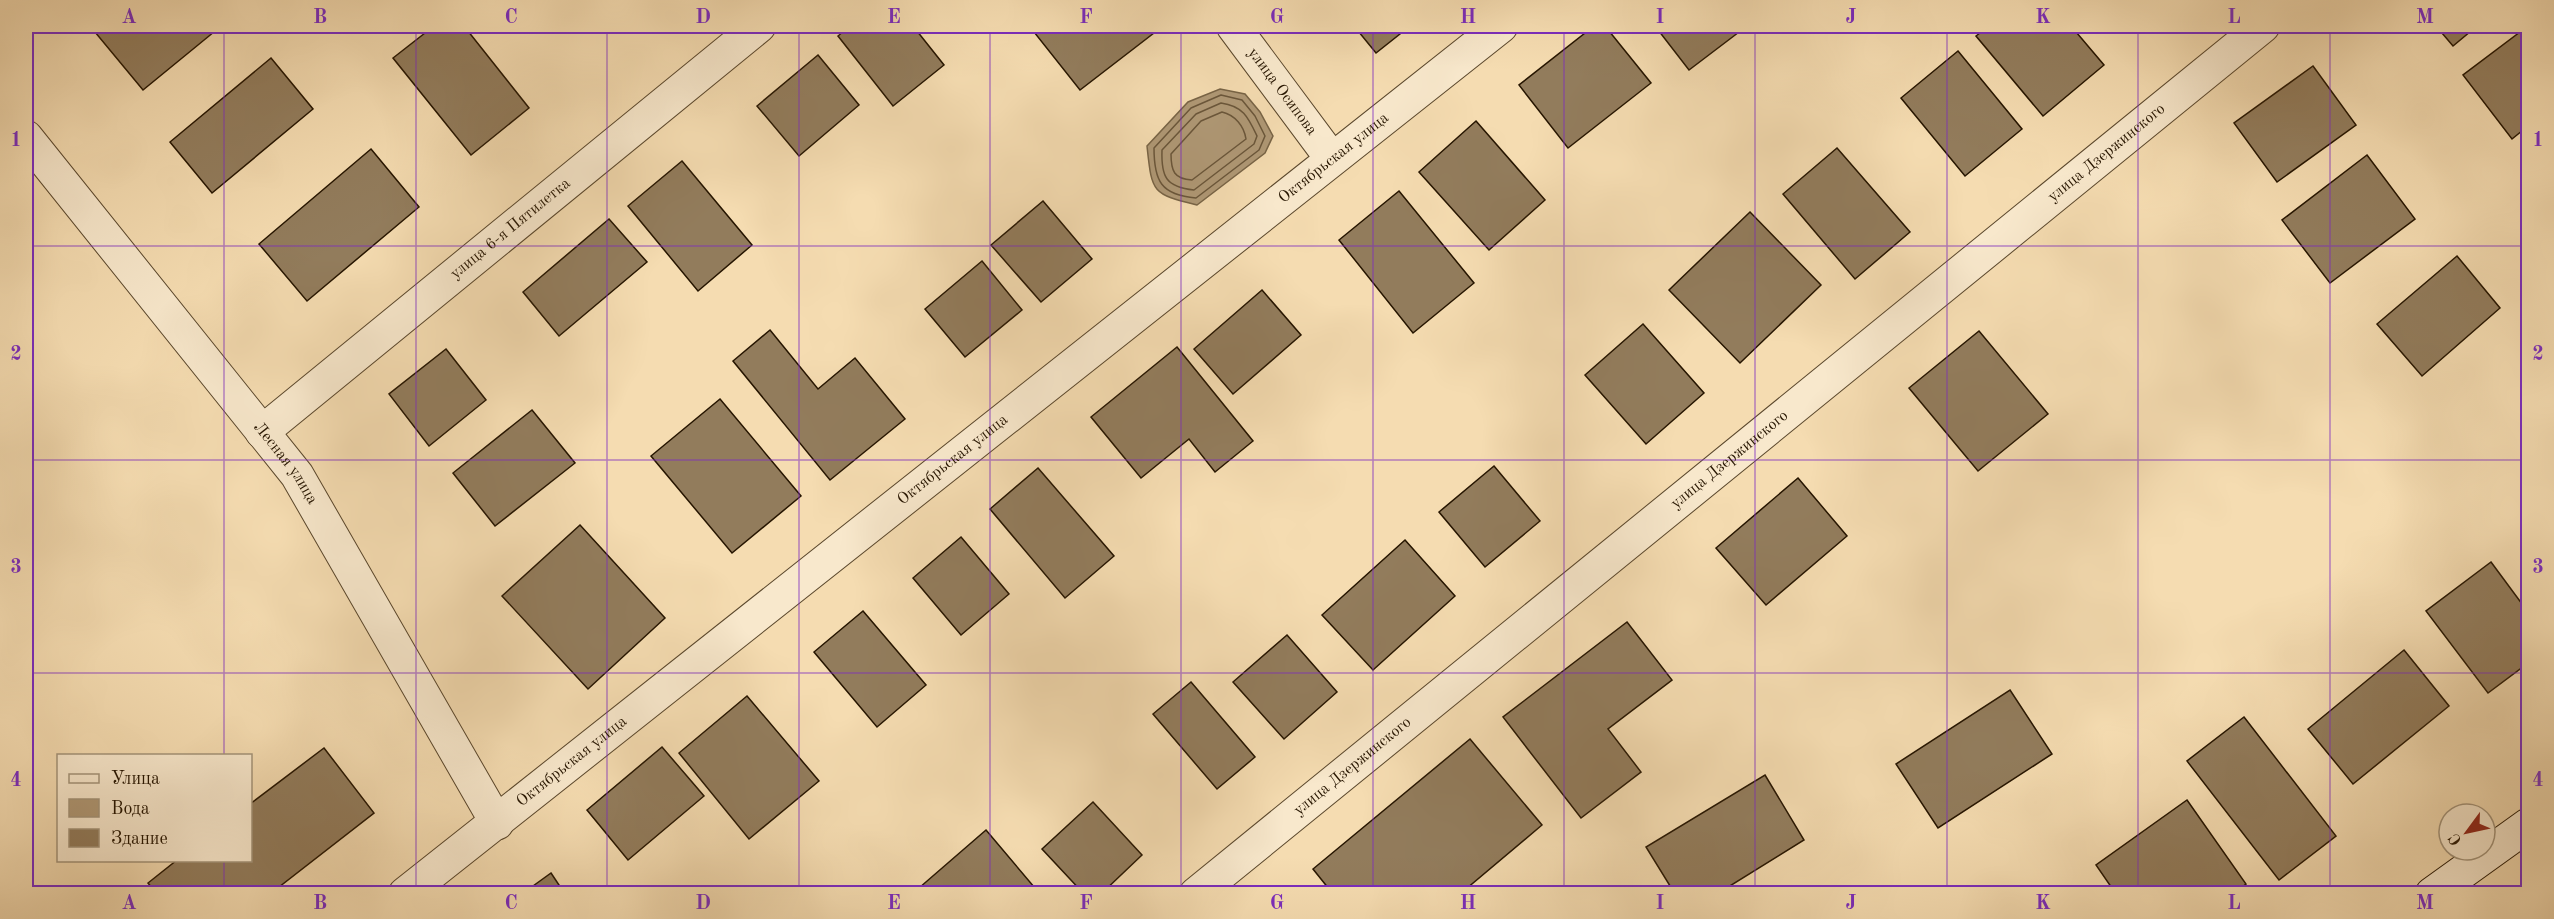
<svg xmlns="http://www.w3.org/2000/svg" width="2554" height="919" viewBox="0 0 2554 919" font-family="'Old Standard TT',serif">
<rect width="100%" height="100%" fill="#f5dcb1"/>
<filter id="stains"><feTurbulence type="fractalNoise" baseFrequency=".00333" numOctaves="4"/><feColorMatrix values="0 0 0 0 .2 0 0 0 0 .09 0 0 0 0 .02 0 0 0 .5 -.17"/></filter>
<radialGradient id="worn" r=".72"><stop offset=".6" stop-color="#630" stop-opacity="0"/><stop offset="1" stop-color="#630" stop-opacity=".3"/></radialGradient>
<path fill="#af9875" stroke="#786446" stroke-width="1.5" d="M1220,89L1245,94L1260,112L1273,136L1265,153L1197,205C1151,194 1152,192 1147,146L1188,102Z"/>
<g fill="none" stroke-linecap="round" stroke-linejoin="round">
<g stroke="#6a563a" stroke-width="1.5">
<path d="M1221,95L1242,100L1255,116L1265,136L1259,150L1196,198C1161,195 1154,181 1154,148L1191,108Z"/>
<path d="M1221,103C1243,106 1248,117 1257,136L1254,144L1194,190C1166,187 1161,177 1162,150L1196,114Z"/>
<path d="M1222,112C1235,115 1244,126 1246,139L1192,180C1174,179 1171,171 1171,154L1201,121Z"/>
</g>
</g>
<g fill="#927c5c" stroke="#261500" stroke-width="1.5">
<path d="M90,26H218L220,27L143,90Z"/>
<path d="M434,26H464L529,108L471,155L393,58Z"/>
<path d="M850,26H913L944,65L893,106L838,36Z"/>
<path d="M1043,26H1163L1080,90L1034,32Z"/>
<path d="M1354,26H1410L1376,53Z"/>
<path d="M1594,26H1605L1651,83L1568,148L1519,85Z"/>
<path d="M1655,26H1740L1743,29L1689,70Z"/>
<path d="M1989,26H2071L2104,65L2043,116L1976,36Z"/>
<path d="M2436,26H2477L2453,46Z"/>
<path d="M2528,26V126L2512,139L2463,75Z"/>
<path d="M1958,51L2022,129L1965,176L1901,98Z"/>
<path d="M818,55L859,105L799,156L757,106Z"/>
<path d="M271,58L313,109L212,193L170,142Z"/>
<path d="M2313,66L2356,125L2277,182L2234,123Z"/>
<path d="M1476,121L1545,200L1489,250L1419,172Z"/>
<path d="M1837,148L1910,232L1855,279L1783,194Z"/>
<path d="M371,149L419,207L307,301L259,244Z"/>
<path d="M2367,155L2415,219L2330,283L2282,220Z"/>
<path d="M682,161L752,245L698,291L628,206Z"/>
<path d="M1399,191L1474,283L1413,333L1339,240Z"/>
<path d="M1043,201L1092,259L1041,302L991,245Z"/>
<path d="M1750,212L1821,285L1740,363L1669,290Z"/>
<path d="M609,219L647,262L559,336L523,292Z"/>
<path d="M2457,256L2500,308L2422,376L2377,324Z"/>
<path d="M982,261L1022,310L965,357L925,309Z"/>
<path d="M1262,290L1301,335L1233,394L1194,349Z"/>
<path d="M1643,324L1704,393L1646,444L1585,375Z"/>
<path d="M770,330L818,389L855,358L905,419L830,480L733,361Z"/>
<path d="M1979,331L2048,414L1978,471L1909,388Z"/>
<path d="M1177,347L1253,441L1215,472L1189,439L1141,478L1091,417Z"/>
<path d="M446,349L486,400L429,446L389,394Z"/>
<path d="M720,399L801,496L732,553L651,456Z"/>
<path d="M532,410L575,463L495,526L453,473Z"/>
<path d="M1494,466L1540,521L1485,567L1439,512Z"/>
<path d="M1038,468L1114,556L1065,598L990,509Z"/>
<path d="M1798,478L1847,536L1766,605L1716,548Z"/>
<path d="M580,525L665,618L588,689L502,596Z"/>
<path d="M961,537L1009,594L961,635L913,578Z"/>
<path d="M1405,540L1455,596L1373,670L1322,615Z"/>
<path d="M2491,562L2528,612V663L2488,693L2426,611Z"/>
<path d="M863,611L926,685L877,727L814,652Z"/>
<path d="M1627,622L1672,680L1608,729L1641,772L1581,818L1503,717Z"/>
<path d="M1287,635L1337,692L1284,739L1233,682Z"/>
<path d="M2404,650L2449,706L2353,784L2308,729Z"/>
<path d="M1191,682L1255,757L1217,789L1153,714Z"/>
<path d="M2010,690L2052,754L1938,828L1896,764Z"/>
<path d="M747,696L819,781L749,839L679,753Z"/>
<path d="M2244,717L2336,836L2279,880L2187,761Z"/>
<path d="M1470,739L1542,825L1460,894H1333L1313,869Z"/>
<path d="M662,747L704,796L628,860L587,810Z"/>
<path d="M324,748L374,813L270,894H157L148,883L177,860H250V804Z"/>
<path d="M1765,775L1804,840L1717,894H1675L1646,847Z"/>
<path d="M2187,800L2246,884L2233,894H2116L2096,865Z"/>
<path d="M1093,802L1142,855L1101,894H1084L1042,849Z"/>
<path d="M986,830L1040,894H924L919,888Z"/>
<path d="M551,873L565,894H522Z"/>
</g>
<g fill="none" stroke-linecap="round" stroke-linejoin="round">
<g stroke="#5a472c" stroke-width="35">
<g id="street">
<path id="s1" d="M1233,26L1332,159"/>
<path id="s2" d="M26,137L297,475L497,823"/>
<path id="s3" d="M262,432L759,26"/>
<path id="s4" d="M405,894L1501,26"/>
<path id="s5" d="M1196,894L2263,26"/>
</g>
</g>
<g stroke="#261500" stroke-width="35">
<path id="secondary" d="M2432,894L2528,825"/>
</g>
<use href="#street" stroke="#f8e8cc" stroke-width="33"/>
<use href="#secondary" stroke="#f8e8cc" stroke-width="33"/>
</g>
<path fill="none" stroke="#7b2cbf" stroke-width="1.5" stroke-opacity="0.55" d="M224,26V756M416,26V894M607,26V894M799,26V894M990,26V894M1181,26V894M1373,26V894M1564,26V894M1755,26V894M1947,26V894M2138,26V894M2330,26V894M26,246H2528M26,460H2528M26,673H2528M224,860V894"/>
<g text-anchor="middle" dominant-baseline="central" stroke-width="6" stroke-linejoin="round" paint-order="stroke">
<g font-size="16" fill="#261500" stroke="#f8e8cc">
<text stroke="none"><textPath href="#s1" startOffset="82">улица Осипова</textPath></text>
<text stroke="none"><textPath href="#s5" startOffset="1174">улица Дзержинского</textPath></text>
<text stroke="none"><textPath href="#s4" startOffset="1185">Октябрьская улица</textPath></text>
<text stroke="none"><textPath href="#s3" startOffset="321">улица 6-я Пятилетка</textPath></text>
<text stroke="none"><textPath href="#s5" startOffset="688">улица Дзержинского</textPath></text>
<text stroke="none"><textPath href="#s4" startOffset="699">Октябрьская улица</textPath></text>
<text stroke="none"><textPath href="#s2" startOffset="417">Лесная улица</textPath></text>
<text stroke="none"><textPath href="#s4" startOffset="213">Октябрьская улица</textPath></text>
<text stroke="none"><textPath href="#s5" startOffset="202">улица Дзержинского</textPath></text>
</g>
</g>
<rect width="2554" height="919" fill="none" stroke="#f5dcb1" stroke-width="66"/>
<rect x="57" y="754" width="195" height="108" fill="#f8e8cc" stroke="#a4947a" stroke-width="1.5"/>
<rect x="69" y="774" width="30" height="9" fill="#f8e8cc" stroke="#a4947a" stroke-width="1.5"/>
<text x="111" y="784" font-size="18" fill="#261500">Улица</text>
<rect x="69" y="799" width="30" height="18" fill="#af9875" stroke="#a4947a" stroke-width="1.5"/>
<text x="111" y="814" font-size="18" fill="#261500">Вода</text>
<rect x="69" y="829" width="30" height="18" fill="#927c5c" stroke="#a4947a" stroke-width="1.5"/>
<text x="111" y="844" font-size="18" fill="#261500">Здание</text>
<g transform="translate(2467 832) rotate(237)"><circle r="28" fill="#f8e8cc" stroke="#a4947a" stroke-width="1.5"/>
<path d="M0-4.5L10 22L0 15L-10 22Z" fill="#8f2418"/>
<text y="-9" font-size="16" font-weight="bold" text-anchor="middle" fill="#261500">С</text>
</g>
<rect x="33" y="33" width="2488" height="853" fill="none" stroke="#7b2cbf" stroke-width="2"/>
<g font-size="20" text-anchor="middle" font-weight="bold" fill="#7b2cbf">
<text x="129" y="23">A</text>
<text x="320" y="23">B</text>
<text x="511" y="23">C</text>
<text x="703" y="23">D</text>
<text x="894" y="23">E</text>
<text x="1086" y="23">F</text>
<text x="1277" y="23">G</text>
<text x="1468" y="23">H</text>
<text x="1660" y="23">I</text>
<text x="1851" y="23">J</text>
<text x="2043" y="23">K</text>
<text x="2234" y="23">L</text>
<text x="2425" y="23">M</text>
<text x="16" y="146">1</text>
<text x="2538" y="146">1</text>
<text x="16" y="360">2</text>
<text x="2538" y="360">2</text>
<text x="16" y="573">3</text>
<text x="2538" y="573">3</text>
<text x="16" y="786">4</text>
<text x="2538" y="786">4</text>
<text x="129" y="909">A</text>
<text x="320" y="909">B</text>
<text x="511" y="909">C</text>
<text x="703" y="909">D</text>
<text x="894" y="909">E</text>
<text x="1086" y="909">F</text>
<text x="1277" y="909">G</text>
<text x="1468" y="909">H</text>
<text x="1660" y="909">I</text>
<text x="1851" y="909">J</text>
<text x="2043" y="909">K</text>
<text x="2234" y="909">L</text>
<text x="2425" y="909">M</text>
</g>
<rect width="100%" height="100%" filter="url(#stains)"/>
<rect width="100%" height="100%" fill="url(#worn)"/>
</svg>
